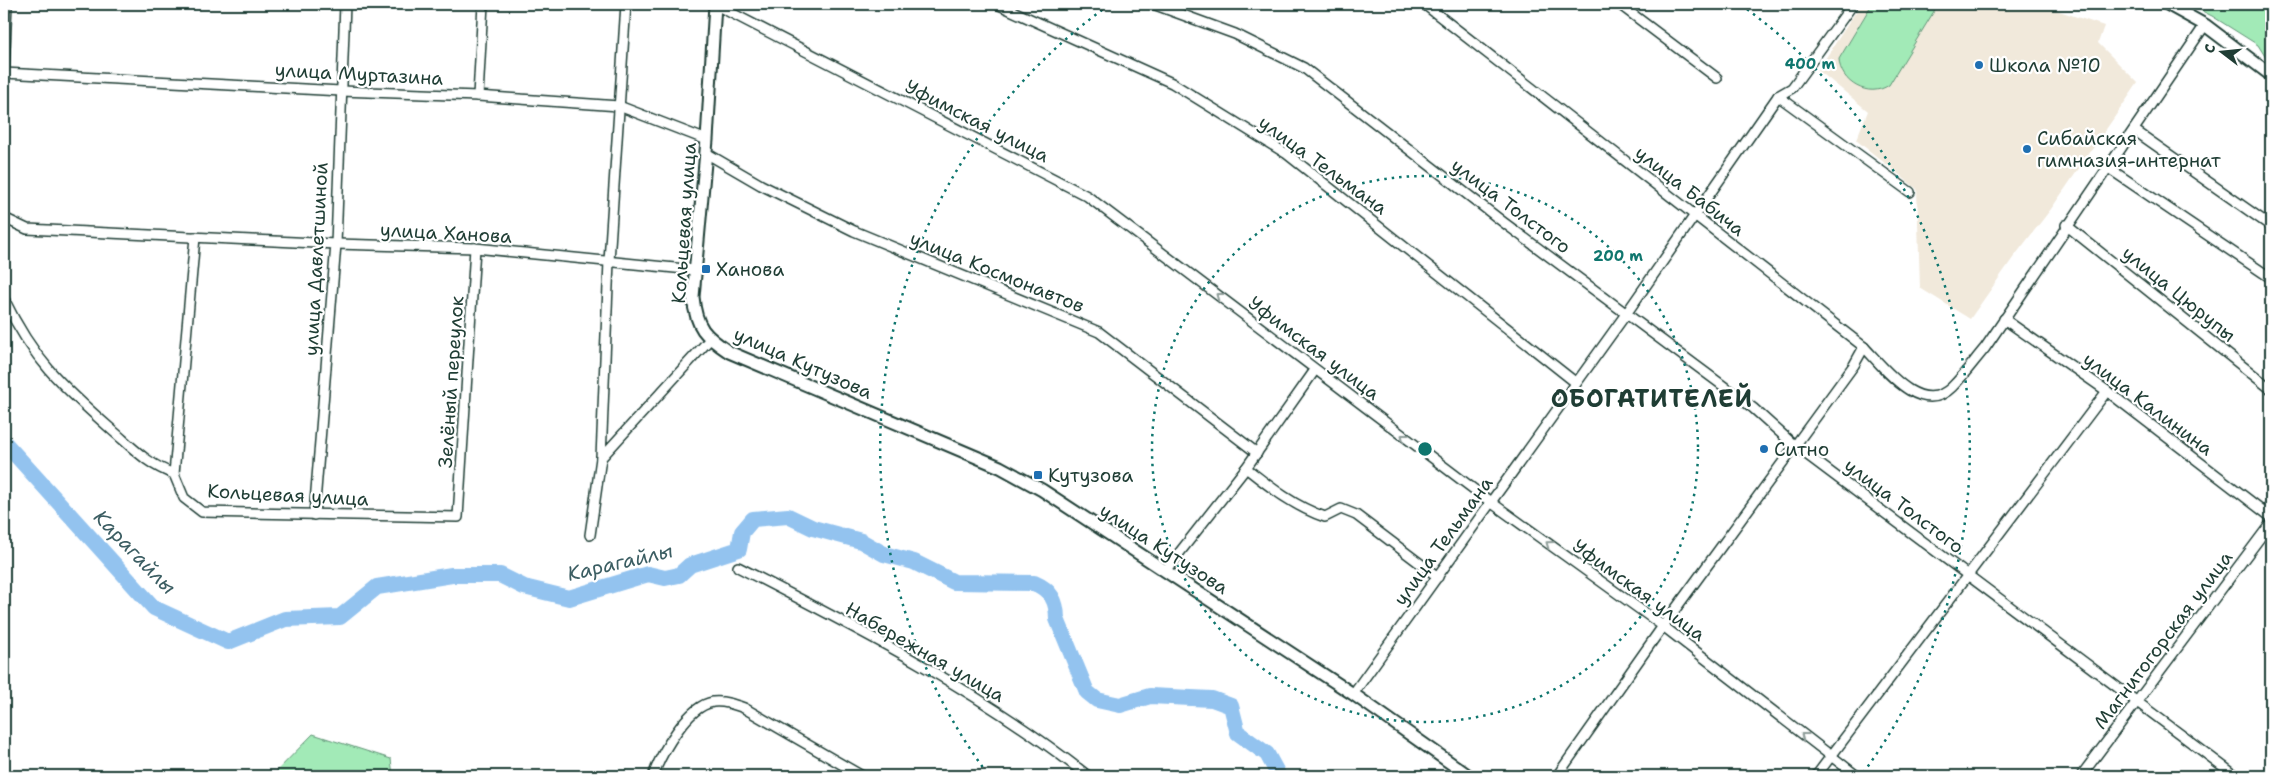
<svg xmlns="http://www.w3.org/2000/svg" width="2275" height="780" viewBox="0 0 2275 780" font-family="'Shantell Sans',sans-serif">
<rect width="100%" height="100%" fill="#fff"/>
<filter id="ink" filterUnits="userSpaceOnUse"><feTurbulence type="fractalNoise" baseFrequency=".02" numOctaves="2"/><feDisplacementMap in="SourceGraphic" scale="10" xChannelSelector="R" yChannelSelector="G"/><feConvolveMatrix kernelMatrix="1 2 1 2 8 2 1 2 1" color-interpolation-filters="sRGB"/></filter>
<g filter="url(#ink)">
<path fill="#f1e9db" d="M1861,4H2038L2104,26L2098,43L2138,83L2051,209L2013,258L1970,319L1920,288L1917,189L1856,140L1868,111L1818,70Z"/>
<g fill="#a2eab7" stroke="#609476">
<path d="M1872,4H1937L1936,8L1889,85C1869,99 1840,83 1839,59Z"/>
<path d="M2188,4H2271V60L2268,61L2258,45L2212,16Z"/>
<path d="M313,734L391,759L393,776H272Z"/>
</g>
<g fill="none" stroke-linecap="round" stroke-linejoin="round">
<path stroke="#93c3ef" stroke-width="16" d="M4,442L154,608L228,642L285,619L340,617L377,587L452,575H500L524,587L569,598L648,574L665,578L679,575L690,565L739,549L742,532L753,519L788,516L813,528L861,541L884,554L914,562L954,582L1034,583C1051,590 1057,601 1057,619L1087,692L1097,700L1120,705L1150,696L1212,699L1231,706L1238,733L1267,754L1279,776"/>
<g stroke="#1f3d34" stroke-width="12">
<g id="minor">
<path d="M714,4L1087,196L1492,503L1663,626L1857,776"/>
<path d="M997,4L1172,83L1287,154L1575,382"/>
<path d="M1153,4L1235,34L1304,68L1503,222L1753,408L1794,445L2236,776"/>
<path d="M1424,4L1864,347C1884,368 1921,418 1952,387C1964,375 1974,361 1985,348L2205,25"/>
<path d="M1619,4L1717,78"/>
<path d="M4,71L7,4"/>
<path d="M4,73L341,91L478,96L619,106L707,140"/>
<path d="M478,96L483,4"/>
<path d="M1778,96L1910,192"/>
<path d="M2134,130L2271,226"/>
<path d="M706,153L761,185L854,231L1099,332L1257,453"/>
<path d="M2107,167L2271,278"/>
<path d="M4,218L27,229L336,244L475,248L695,270"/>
<path d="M2066,225L2271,389"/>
<path d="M4,299C33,360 62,386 112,430C133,448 147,464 174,474L184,498L202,512L458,517L475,248"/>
<path d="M2004,319L2107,391L2271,517"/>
<path d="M601,458L710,339"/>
<path d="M1246,468C1270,487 1295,507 1325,517L1341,509L1356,515L1438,577"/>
<path d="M174,474L195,237"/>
<path d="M314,515L336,244L345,4"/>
<path d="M590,535L601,458L609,261L626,4"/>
<path d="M738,567C859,629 982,692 1088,776"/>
<path d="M1165,571L1246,468L1315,370"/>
<path d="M1353,694L1626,314L1778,96L1792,88L1853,4"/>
<path d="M653,776C661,754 687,706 713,702C724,701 733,704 744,708L862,776"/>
<path d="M1557,776L1663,626L1854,365L1864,347"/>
<path d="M1816,776L2107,391"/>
<path d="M2081,776L2271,523"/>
</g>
</g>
<g stroke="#1f3d34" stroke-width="15">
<g id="major">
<path d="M715,4L707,140L693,297C696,328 705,336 729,352L1000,467L1042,490L1353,694L1469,776"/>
<path d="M2167,4L2205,25L2271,75"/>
</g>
</g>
<use href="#minor" stroke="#fff" stroke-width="9"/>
<use href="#major" stroke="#fff" stroke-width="11"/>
</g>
<defs><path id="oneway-chevron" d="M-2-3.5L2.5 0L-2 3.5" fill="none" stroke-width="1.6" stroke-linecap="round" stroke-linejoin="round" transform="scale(1.25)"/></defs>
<g stroke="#8f9e9a">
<use href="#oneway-chevron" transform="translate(1219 296) rotate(-143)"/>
<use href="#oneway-chevron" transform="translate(1404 437) rotate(-143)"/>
<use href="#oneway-chevron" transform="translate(1549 544) rotate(-144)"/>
<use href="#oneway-chevron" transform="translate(1804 736) rotate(-142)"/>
</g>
</g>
<g fill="none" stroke="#0f766e" stroke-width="2.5" stroke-dasharray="2.5 5">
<circle cx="1425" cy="449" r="273"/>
<path d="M987 773A545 545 0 0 1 1109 5M1741 5A545 545 0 0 1 1863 773"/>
</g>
<g fill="#1f6fb2" stroke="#fff" stroke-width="2">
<circle cx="1979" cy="65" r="5"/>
<circle cx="2027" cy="149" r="5"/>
<rect x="701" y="264" width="10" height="10" rx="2.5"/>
<circle cx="1764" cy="449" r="5"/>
<rect x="1033" y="470" width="10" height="10" rx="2.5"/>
</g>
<g text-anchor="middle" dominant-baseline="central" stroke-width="4.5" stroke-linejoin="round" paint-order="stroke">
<g font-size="19" fill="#1f3d34" stroke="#fff" text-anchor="start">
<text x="1989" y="65">Школа №10</text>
<text x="2037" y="138">Сибайская<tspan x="2037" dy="22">гимназия-интернат</tspan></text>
<text x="716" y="269">Ханова</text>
<text x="1774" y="449">Ситно</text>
<text x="1048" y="475">Кутузова</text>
</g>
<g font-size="19" fill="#1f3d34" stroke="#fff">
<text transform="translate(359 74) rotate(3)">улица Муртазина</text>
<text transform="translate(977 121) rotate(27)">Уфимская улица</text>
<text transform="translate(1323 165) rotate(36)">улица Тельмана</text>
<text transform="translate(1690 191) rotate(38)">улица Бабича</text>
<text transform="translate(1511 206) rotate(37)">улица Толстого</text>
<text transform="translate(684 223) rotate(-86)">Кольцевая улица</text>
<text transform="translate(446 233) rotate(3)">улица Ханова</text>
<text transform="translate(316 259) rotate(-87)">улица Давлетшиной</text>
<text transform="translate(997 272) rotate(22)">улица Космонавтов</text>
<text transform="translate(2179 294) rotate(39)">улица Цюрупы</text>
<text transform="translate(1314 348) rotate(37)">Уфимская улица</text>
<text transform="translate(803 363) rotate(24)">улица Кутузова</text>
<text transform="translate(451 382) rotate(-86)">Зелёный переулок</text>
<text transform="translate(2148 404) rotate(37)">улица Калинина</text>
<text transform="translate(288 495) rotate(3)">Кольцевая улица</text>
<text transform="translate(1904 506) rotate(37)">улица Толстого</text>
<text transform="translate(1443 541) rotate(-54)">улица Тельмана</text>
<text transform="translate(1164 549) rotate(33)">улица Кутузова</text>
<text transform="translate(1639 590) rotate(36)">Уфимская улица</text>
<text transform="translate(2163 640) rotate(-53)">Магнитогорская улица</text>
<text transform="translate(925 652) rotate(30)">Набережная улица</text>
</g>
<g font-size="20" font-style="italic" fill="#3c5e63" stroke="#fff">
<text transform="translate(135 552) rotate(46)">Карагайлы</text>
<text transform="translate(620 562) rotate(-13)">Карагайлы</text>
</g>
<g font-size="24" font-weight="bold" letter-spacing="1" fill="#1f3d34" stroke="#fff">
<text x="1652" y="399">ОБОГАТИТЕЛЕЙ</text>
</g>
</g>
<circle cx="1425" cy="449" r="8" fill="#0f766e" stroke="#fff" stroke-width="2.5"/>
<g font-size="15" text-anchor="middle" font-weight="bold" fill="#0f766e" stroke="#fff" stroke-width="4.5" stroke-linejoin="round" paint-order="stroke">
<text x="1810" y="69">400 m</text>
<text x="1618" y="261">200 m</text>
</g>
<rect width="2275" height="780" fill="none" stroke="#fff" stroke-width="20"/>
<rect x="10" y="10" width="2255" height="760" fill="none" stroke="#1f3d34" stroke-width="2" filter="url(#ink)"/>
<g transform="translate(2222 52) rotate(286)" stroke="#ffffff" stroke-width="4" paint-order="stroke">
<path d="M0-4L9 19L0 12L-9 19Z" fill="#1f3d34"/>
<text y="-8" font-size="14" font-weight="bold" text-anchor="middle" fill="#1f3d34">С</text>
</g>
</svg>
